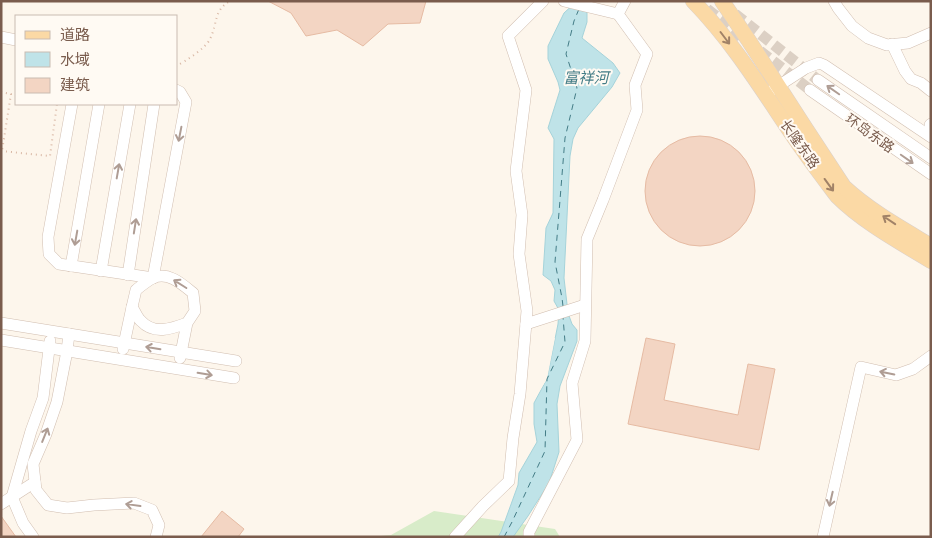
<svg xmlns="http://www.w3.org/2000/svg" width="932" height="538" viewBox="0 0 932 538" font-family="Arial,'Noto Sans SC',sans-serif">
<rect width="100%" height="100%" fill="#fdf6ec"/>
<path fill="#d8ecc9" d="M434,511L555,529L560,537H371L391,535Z"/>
<path fill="#bfe3e8" stroke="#a5d3da" d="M577,1L587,4V22L582,38L613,63L620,73L612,87L578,128L573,139L570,156L564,278L568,313L572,324L577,330V341L560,386L557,404L559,452L549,483L528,516L513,537H498L501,532L518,485L519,473L537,442L534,424V403L547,379L558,324L559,310L554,301L555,290L551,281L543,275L546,228L553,213L554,139L548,128L560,90L558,82L548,59V46L564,13Z"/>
<path fill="#fdf6ec" d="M553,338H555L547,379L537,395L535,394L544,378Z"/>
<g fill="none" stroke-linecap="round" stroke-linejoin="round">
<g stroke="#437c86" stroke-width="1" stroke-dasharray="6 5" stroke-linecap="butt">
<path d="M563,306L562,298L555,262L565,138L577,88L566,54L574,21L579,9"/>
<path d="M504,537L512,522L545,451L547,379L565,342L563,317"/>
</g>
</g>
<g fill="#f3d5c3" stroke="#e6bba3">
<path d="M268,1H426L420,23L388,24L363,46L337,30L306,36L291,13Z"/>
<circle cx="700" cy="191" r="55"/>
<path d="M646,338L675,344L664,400L738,415L748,364L775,369L759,450L628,424Z"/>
<path d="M222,511L244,529L238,537H201Z"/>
<path d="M1,516L16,537H1Z"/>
</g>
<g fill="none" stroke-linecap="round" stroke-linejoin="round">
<g stroke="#dcd0c4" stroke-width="11" stroke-dasharray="11 5.5" stroke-linecap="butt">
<path d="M707,9L743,38"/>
<path d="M735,14L818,80"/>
<path d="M760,51L810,90"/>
</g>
<g stroke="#d1beb0" stroke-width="12">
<g id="minor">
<path d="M564,1L618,14"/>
<path d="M834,1L838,8L852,26L868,38L887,45L908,43L931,33"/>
<path d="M1,37L16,40"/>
<path d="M892,44L905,71L911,79L921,83L931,91"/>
<path d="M818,80L931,158"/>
<path d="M772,90L806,68L819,63L824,65L931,137"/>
<path d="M810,90L931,174"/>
<path d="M72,104L48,237L49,254L59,264L153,278L186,102L180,92L176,90"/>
<path d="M930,125L931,124"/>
<path d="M71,266L99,104"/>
<path d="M101,271L130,104"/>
<path d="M128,275L154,104"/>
<path d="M1,323L236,361"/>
<path d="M526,324L585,305"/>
<path d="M69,334L67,351L57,402L46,434L33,464L36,490L48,505L67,508L94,505L134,503L152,510L159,525L156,537"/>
<path d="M1,340L234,378"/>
<path d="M123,349L132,307"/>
<path d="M180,358L187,323L195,311L193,293C182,284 168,271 153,278C147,281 141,286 136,290L132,307C135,311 137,318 141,321C154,335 171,329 187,323"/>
<path d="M1,504L35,482"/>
<path d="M33,537L23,523L12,497L31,431L43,398L50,341"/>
<path d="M455,537L483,506L509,481L513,438L520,394L527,311L519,254L522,215L516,171L526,90L508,36L543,1"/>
<path d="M529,537V532L577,440L572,383L585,341L587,239L603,200L637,110L635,85L647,54L618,14L625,1"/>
<path d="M823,537L861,367L896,375L913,369L931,356"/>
</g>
</g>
<g stroke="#dad1cd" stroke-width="16">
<g id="major">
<path d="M693,1C732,41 761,88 792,134C806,155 822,176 837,196C863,222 900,242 931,261"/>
<path d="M722,1L749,41L806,129L844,187C870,211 901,228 931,246"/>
</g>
</g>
<g stroke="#d9b8a5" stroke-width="2" stroke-dasharray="1 4" stroke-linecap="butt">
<path d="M176,66C186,61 206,48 210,39C218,23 213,11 230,1"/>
<path d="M1,92L11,94L2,151"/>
<path d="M1,151L50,156L57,104"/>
</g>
<use href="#minor" stroke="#fff" stroke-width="11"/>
<use href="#major" stroke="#fbd9a5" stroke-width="15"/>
</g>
<defs><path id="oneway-shaft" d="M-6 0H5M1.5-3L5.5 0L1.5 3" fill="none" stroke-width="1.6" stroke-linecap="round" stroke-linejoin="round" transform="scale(1.25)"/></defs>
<g stroke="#a18267">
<use href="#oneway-shaft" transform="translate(725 38) rotate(53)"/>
<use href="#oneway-shaft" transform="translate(829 185) rotate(54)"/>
<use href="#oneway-shaft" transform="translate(889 220) rotate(-146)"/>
</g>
<g stroke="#af9d94">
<use href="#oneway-shaft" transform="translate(833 90) rotate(-145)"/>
<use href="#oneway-shaft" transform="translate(180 134) rotate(101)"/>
<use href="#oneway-shaft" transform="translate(907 159) rotate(35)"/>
<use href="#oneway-shaft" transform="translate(118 171) rotate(-80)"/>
<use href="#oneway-shaft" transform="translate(135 226) rotate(-81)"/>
<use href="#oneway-shaft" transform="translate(76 238) rotate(100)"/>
<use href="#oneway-shaft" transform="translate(180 284) rotate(-148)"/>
<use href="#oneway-shaft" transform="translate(153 348) rotate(-171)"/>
<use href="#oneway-shaft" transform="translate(887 373) rotate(-168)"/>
<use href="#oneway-shaft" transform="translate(205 374) rotate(9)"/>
<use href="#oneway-shaft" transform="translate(45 435) rotate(-68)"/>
<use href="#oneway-shaft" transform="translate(831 499) rotate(103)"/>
<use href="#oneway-shaft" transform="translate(133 505) rotate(-172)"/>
</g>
<g text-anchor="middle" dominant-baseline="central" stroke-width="4" stroke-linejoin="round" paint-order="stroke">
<g font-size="14" fill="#7a5c4d" stroke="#fffaf3">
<text transform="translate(870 133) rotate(35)">环岛东路</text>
<text transform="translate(800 144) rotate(55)">长隆东路</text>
</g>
<g font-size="15" font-style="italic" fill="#437c86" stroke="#fffaf3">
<text x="586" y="77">富祥河</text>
</g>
</g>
<rect width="932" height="538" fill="none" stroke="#7a5c4d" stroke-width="5"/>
<rect x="15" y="15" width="162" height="90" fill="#fffaf3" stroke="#cabbb1"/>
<rect x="25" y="31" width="25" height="8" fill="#fbd9a5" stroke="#cabbb1"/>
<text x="60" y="40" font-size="15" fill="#7a5c4d">道路</text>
<rect x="25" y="52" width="25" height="15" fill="#bfe3e8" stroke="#cabbb1"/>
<text x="60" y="65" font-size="15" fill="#7a5c4d">水域</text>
<rect x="25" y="78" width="25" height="15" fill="#f3d5c3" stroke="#cabbb1"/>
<text x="60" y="90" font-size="15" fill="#7a5c4d">建筑</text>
</svg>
